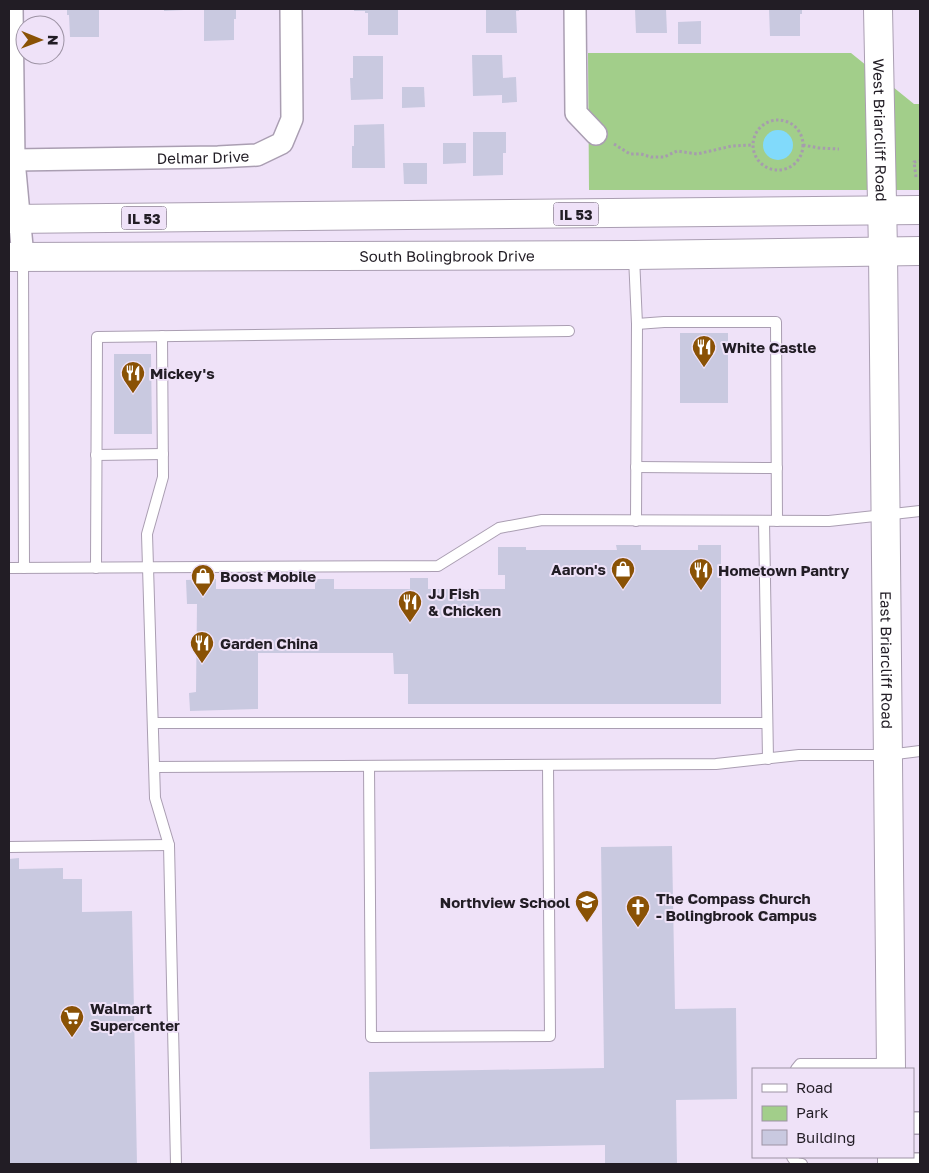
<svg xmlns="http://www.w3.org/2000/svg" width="929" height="1173" viewBox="0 0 929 1173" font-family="'Golos Text',sans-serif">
<rect width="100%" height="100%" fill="#efe2f8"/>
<path fill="#a2ce8a" d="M588,53H851L914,104H920V190H589Z"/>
<circle fill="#81dafb" cx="778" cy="145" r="15"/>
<g fill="#c9c9e0">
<path d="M67,9H99V37H70L69,15H67Z"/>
<path d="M164,9H184V10L164,11Z"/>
<path d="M204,9H236V19H234V40L204,41Z"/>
<path d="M354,9H398V35H368V13H365V11H354Z"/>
<path d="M486,9H519V11H516L517,33H486Z"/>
<path d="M635,9H666L667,33H636Z"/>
<path d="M769,9H802V14H800V36H770Z"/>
<path d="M701,21V44H678V22Z"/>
<path d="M472,55H502L503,78L516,77L517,102L502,103V95L473,96Z"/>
<path d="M353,56H383V99L351,100L350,78H353Z"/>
<path d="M402,87H424L425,107L402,108Z"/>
<path d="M384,124L385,168H352V146H354V125Z"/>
<path d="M473,132H506V153H503V175L473,176Z"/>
<path d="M443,143H466V163L443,164Z"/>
<path d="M403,163H427V184H404Z"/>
<rect x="680" y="333" width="48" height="70"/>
<path d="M114,354H151L152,434H114Z"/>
<path d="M616,545H641V550H698V545H721V704H408V674H394L393,653H258V709L190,711L189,693L196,692L197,604H187L186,580L216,579V589H315V579H334V589H410V578H428V589H505V575H498V547H526V550H617Z"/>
<path d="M672,846L675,1009L736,1008L737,1099L676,1100L677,1164H605V1145L370,1149L369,1072L604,1068L601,847Z"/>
<path d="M19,858V869L63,868V879H82V912L132,911L137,1164H9V859Z"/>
</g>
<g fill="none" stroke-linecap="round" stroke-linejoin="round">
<g stroke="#aa9eb2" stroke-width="12">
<g id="lane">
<path d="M634,257L637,324L636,521"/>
<path d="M23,259L24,568"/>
<path d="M637,324L664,322H776L777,521"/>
<path d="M162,336L163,477L147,534L155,798L169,845L176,1164"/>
<path d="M96,455L163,454"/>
<path d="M636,467L777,468"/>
<path d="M764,521L768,759"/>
<path d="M9,568L438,566L499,528L542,520L829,521L920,511"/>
<path d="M96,568L97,337L569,331"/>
<path d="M153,723H767"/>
<path d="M369,766L371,1037L550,1036L548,765"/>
<path d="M155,767L716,764L799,755H888L920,751"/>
<path d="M9,847L169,845"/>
<path d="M796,1069L800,1064H890"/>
<path d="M792,1157L796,1163L802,1164"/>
</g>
</g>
<g stroke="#aa9eb2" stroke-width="24">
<g id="street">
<path d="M12,9L14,160L23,257"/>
<path d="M575,9L576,113L596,134"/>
<path id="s1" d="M14,160L218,157L257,155L282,143L292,119L291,9"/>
<path d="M913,1123H920"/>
<path d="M892,1164H920"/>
</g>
</g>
<g stroke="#aa9eb2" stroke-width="30">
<g id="secondary">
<path id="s2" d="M878,9L883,251L891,1069"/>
<path d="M892,1157V1164"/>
</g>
</g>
<g stroke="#aa9eb2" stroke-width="30">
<g id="primary">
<path d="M9,219L920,210"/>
<path id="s3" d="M9,257L634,255L920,251"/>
</g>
</g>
<g stroke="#a69cad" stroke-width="3" stroke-dasharray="2.5 2.5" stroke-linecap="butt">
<circle cx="778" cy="145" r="25"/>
<path d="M614,144L630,154H641L651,157H664L677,151L697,154L732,146L752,145"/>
<path d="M803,145L819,148L839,149"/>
<path d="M916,177L914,162L920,161"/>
</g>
<use href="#lane" stroke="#fff" stroke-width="10"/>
<use href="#street" stroke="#fff" stroke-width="21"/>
<use href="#secondary" stroke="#fff" stroke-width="28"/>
<use href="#primary" stroke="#fff" stroke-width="28"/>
</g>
<defs>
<g id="restaurant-pin" transform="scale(1.25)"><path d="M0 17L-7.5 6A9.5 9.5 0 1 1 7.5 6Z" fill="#8a5205" stroke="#efe2f8"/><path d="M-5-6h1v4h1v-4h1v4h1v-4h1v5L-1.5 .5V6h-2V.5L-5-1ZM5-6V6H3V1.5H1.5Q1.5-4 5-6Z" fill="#fff"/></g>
<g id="shop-pin" transform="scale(1.25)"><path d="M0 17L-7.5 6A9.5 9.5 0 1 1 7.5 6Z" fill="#8a5205" stroke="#efe2f8"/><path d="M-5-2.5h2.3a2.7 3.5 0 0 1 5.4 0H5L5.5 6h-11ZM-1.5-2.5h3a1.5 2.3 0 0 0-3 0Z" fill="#fff"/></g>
<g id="school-pin" transform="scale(1.25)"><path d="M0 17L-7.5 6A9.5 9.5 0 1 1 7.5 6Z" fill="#8a5205" stroke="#efe2f8"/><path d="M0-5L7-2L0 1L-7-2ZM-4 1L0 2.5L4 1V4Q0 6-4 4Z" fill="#fff"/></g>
<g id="church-pin" transform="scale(1.25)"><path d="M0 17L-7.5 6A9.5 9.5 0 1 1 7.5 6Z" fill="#8a5205" stroke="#efe2f8"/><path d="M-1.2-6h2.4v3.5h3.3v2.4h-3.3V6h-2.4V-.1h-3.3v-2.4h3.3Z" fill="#fff"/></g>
<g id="supermarket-pin" transform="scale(1.25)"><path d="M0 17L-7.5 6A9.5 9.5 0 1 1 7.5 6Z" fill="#8a5205" stroke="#efe2f8"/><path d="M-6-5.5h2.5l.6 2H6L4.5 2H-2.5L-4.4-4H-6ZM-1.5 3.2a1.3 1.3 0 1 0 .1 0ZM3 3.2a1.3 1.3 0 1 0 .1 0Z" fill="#fff"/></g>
</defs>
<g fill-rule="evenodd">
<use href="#restaurant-pin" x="704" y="347"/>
<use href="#restaurant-pin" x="133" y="373"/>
<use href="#shop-pin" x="623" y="569"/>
<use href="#restaurant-pin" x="701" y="570"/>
<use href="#shop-pin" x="203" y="576"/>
<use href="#restaurant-pin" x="410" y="602"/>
<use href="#restaurant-pin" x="202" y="643"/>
<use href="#school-pin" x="587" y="902"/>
<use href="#church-pin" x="638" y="907"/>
<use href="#supermarket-pin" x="72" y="1017"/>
</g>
<g text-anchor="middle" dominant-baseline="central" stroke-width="4" stroke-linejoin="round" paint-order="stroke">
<g fill="#efe2f8" stroke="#605864" stroke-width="1">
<rect x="553.5" y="202.5" width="45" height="23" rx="4"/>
<rect x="121.5" y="206.5" width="45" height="23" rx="4"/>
</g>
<g font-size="14" font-weight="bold" fill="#221d25">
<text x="576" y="214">IL 53</text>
<text x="144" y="218">IL 53</text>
</g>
<g font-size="15" fill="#221d25" stroke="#efe2f8">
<text stroke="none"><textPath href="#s2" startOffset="121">West Briarcliff Road</textPath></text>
<text stroke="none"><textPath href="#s1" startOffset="189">Delmar Drive</textPath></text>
<text stroke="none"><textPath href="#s3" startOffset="438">South Bolingbrook Drive</textPath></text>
<text stroke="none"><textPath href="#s2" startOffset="651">East Briarcliff Road</textPath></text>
</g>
<g font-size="15" font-weight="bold" fill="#221d25" stroke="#efe2f8" text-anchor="start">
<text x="722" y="347">White Castle</text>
<text x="150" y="373">Mickey's</text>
<text x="606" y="569" text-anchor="end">Aaron's</text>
<text x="718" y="570">Hometown Pantry</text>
<text x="220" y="576">Boost Mobile</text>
<text x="428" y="593">JJ Fish<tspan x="428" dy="17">&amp; Chicken</tspan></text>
<text x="220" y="643">Garden China</text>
<text x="656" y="898">The Compass Church<tspan x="656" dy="17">- Bolingbrook Campus</tspan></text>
<text x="570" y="902" text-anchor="end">Northview School</text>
<text x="90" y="1008">Walmart<tspan x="90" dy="17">Supercenter</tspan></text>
</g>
</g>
<rect width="929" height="1173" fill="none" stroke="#221d25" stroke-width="20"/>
<rect x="752" y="1068" width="162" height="90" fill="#efe2f8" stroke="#9d93a4"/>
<rect x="762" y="1084" width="25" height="8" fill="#ffffff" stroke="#9d93a4"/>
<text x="796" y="1093" font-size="15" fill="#221d25">Road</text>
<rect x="762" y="1106" width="25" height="15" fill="#a2ce8a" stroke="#9d93a4"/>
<text x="796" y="1118" font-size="15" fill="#221d25">Park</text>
<rect x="762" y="1130" width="25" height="15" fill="#c9c9e0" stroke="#9d93a4"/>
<text x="796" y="1143" font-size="15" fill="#221d25">Building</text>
<g transform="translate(40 40) rotate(91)"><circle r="24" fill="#efe2f8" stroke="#9d93a4"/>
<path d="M0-4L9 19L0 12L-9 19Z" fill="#8a5205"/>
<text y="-8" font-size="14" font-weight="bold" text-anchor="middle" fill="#221d25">N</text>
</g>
</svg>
